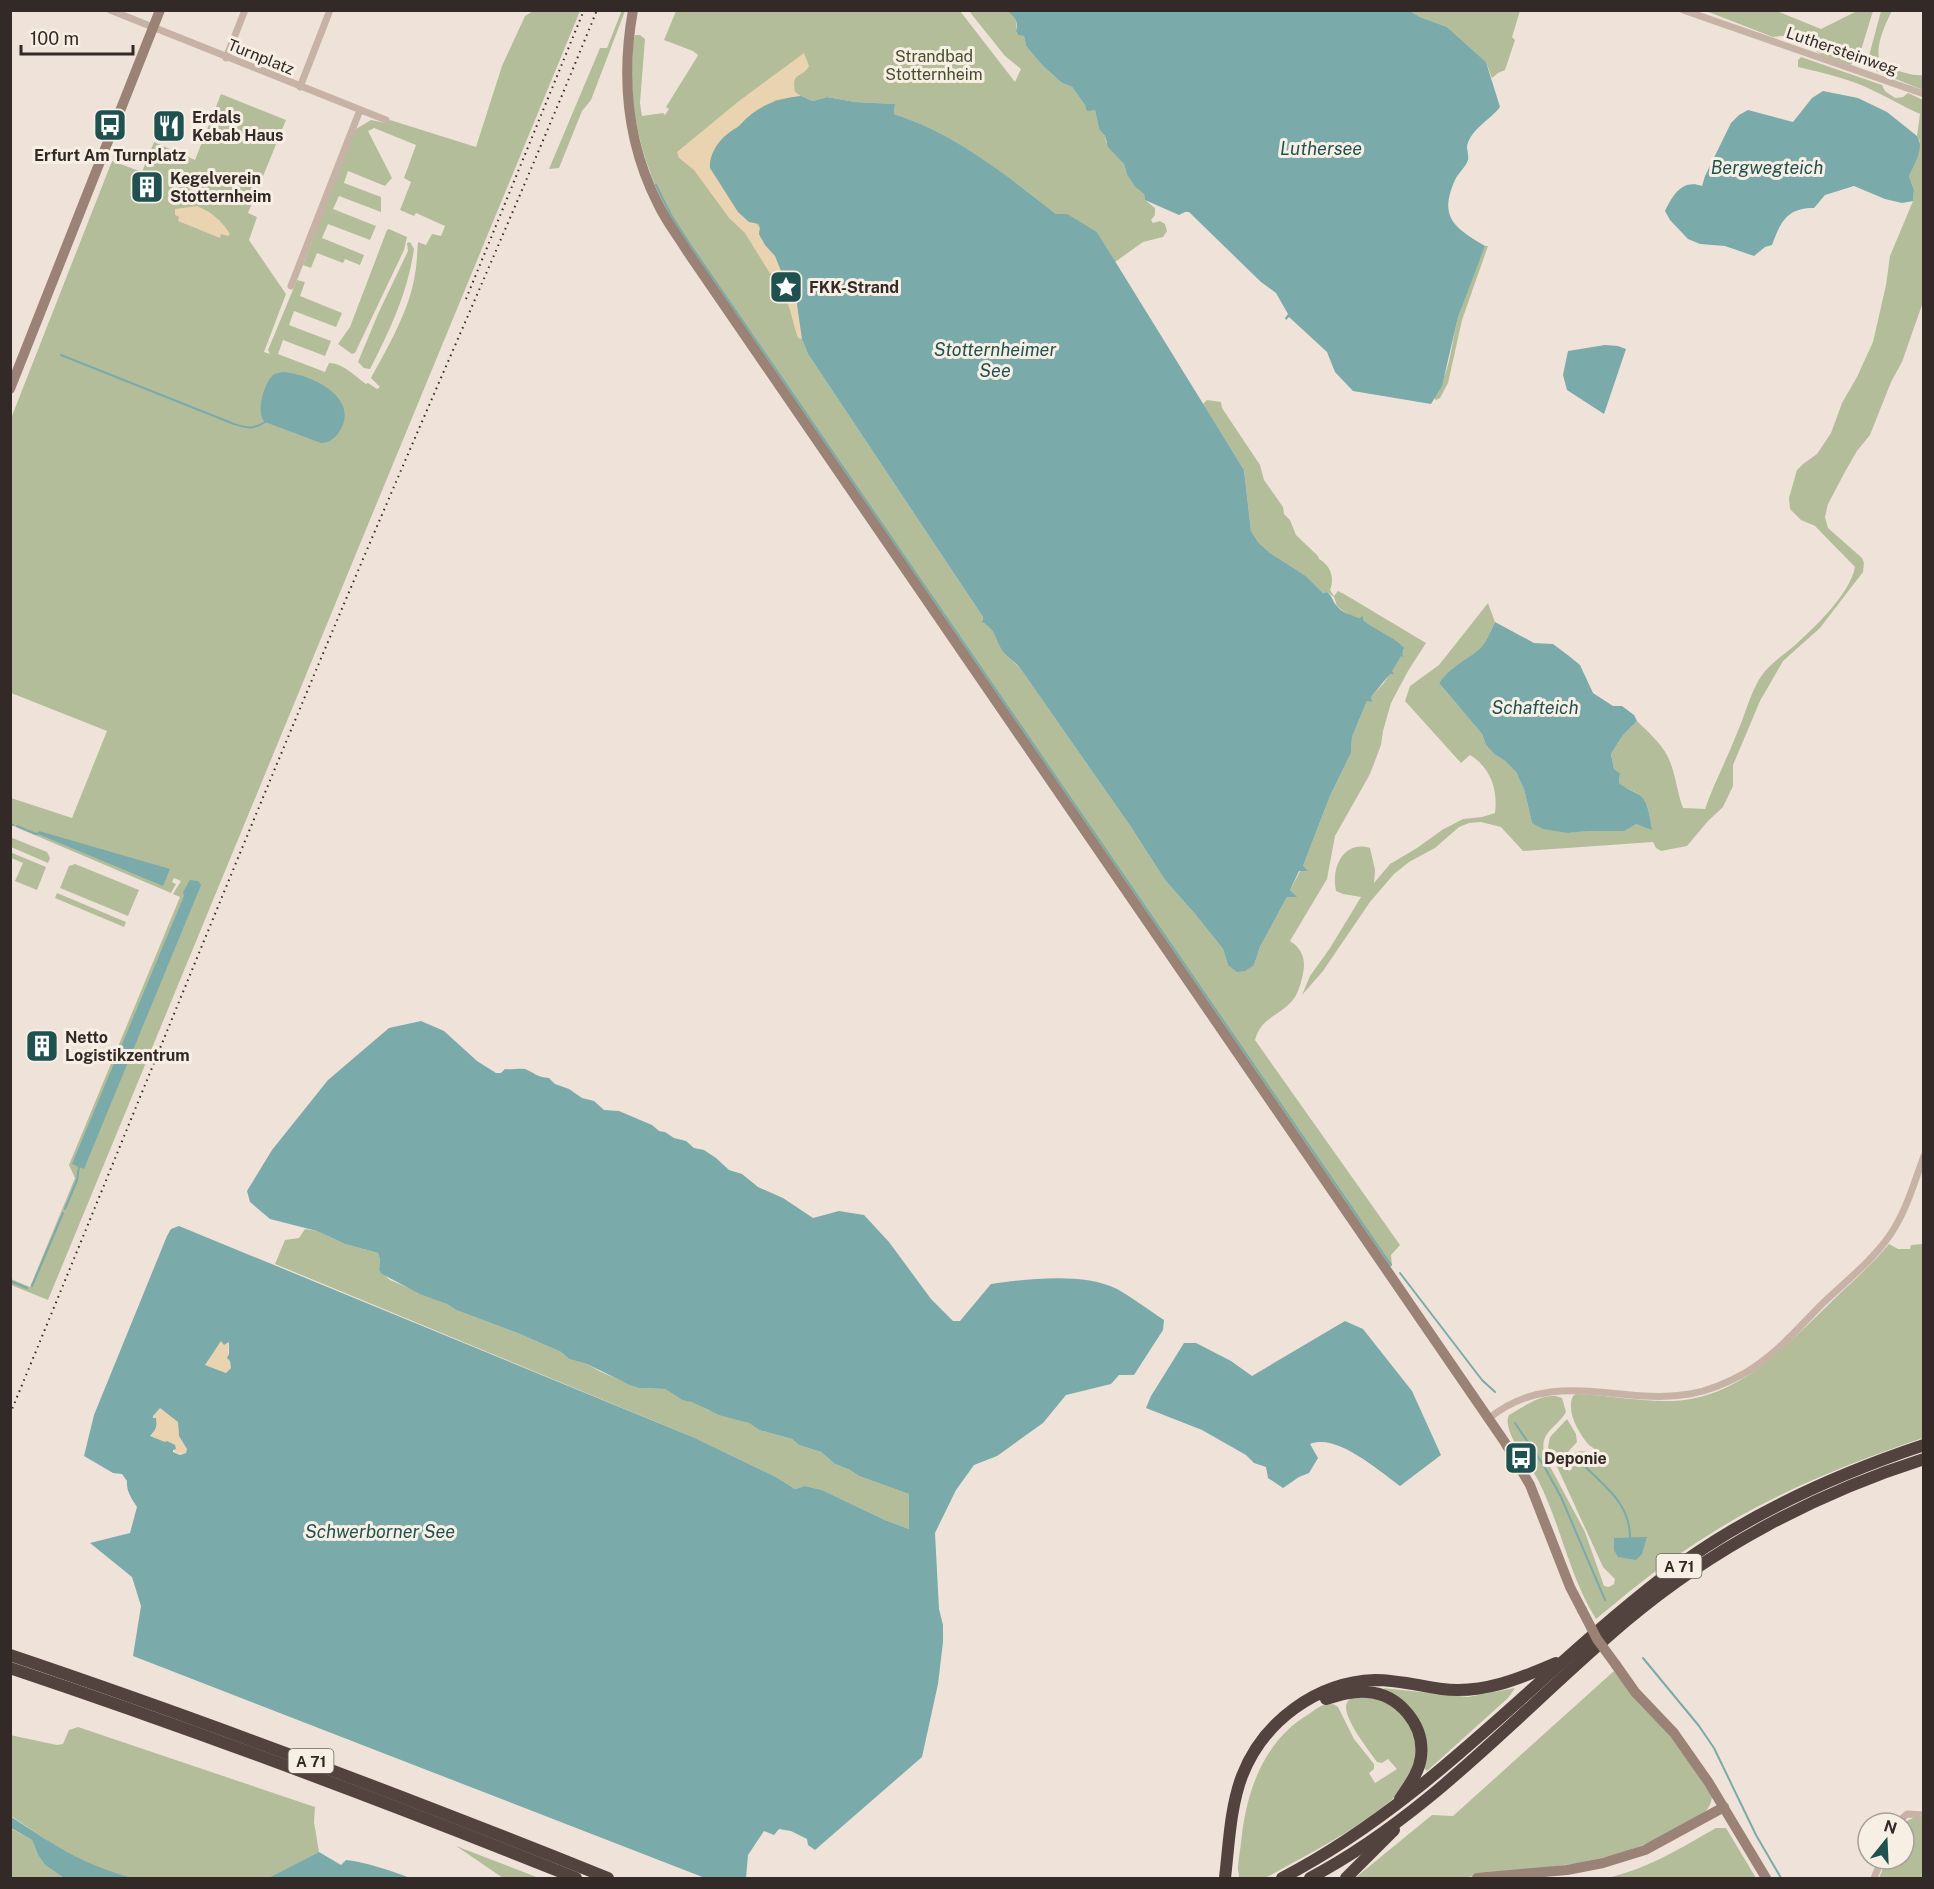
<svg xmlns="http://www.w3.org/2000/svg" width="1934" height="1889" viewBox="0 0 1934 1889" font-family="'Public Sans',sans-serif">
<rect width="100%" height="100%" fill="#efe3d9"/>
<g fill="#b3bd9a">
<path d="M622,10L625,11L591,100L582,111L559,168L549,169L600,48H607Z"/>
<path d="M533,11H580L48,1300L11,1285V1279L30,1287L75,1178L69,1165L180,897L173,894L181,881L174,878L172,882L176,884L171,893L11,825V798L72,818L107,731L11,693L10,421L112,161L142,172L154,142L195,160L221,94L286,120L248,213L257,217L249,240L286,294L264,352L270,354L268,350L297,280L305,282L300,296L342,313L336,327L294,311L289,325L331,341L325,356L283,340L278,354L325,372L329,363C343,363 356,377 366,384L368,383L377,389L380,387L371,378C388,347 410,309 415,274C417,264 417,252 418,242L426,245L432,234L441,236L445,226L416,213L414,216L400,210L411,182L404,178L416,145L374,128L368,131L392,178L385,186L348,171L344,183L381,197V212L339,196L333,209L376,226L370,240L328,224L322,238L364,255L360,265L345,259L343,263L317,253L311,268L303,265L351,138L356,129L371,120L385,123L390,120L476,147L502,66L525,16Z"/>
<path d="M676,11H960L1015,82L1021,69L1005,56L969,11C981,11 1007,6 1014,16C1018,23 1015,28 1017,34L1024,36L1026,46L1042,65L1062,83L1072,87L1085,105L1095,110L1099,129L1105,136L1106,142L1124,164L1127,175L1135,187L1144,194L1145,200L1155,208V215L1151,220L1153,223L1160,221L1165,224L1167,231L1163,237L1143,242L1115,262L1097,232L1067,215L1056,214C1006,175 955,134 894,114L895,104L855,102L827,97L813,101L801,96L765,245L808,354L983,617L982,620L985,624H988L999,641L1004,653L1020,668L1131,827L1165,880L1195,914L1223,949L1228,965H1254L1260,947L1287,897H1296L1290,890L1303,866L1330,796L1351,753L1352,737L1367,701L1384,683L1404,650L1360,618L1350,616L1337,606L1334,597L1327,592L1323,593L1306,576L1270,553L1258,542L1251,531L1244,470L1203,404L1207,400L1221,402L1222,408L1260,465L1264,480L1283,507L1284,514L1290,520L1296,535L1318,556L1319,559C1330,565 1335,577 1330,590L1334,596L1338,591L1344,594L1426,643L1408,671L1391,703L1383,731L1381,745L1370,774L1335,836L1327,879L1290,941C1306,951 1306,965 1301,982C1299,989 1296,998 1290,1003C1277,1017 1261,1018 1255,1040L1400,1245L1391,1255L1392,1265L1390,1267L672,222C647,172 630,123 632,67C633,57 632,44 635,35H640L645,39L640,103L642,116L663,113L665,115L669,109L666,107L697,57L698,55L693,51L664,40Z"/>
<path d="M1410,11H1520L1512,37L1515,40L1505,70L1498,73L1492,78L1486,62L1447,27L1420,17Z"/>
<path d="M1706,11H1777L1821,29L1857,11H1873L1858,60L1850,65L1822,55L1816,51L1809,35L1795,30L1789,35L1773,37Z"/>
<path d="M1881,11H1892C1886,22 1871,54 1883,65C1886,68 1891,69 1896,70C1906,73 1913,76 1923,75V90L1866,67Z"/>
<path d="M1801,57L1882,85L1885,91L1895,98L1903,97L1908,93L1923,100V302L1902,362L1891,382L1870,435L1857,451L1846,470L1828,504L1825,517L1828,528L1862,558L1864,563L1863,572L1820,628L1783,661L1760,701L1733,765V786L1723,807L1708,821L1687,846L1661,851L1656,848L1653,842L1523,851L1501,827L1481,822L1469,823L1459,827L1435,848L1409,862L1394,874L1370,902L1323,971L1302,995L1310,976L1330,948L1361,897L1343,894L1336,891C1331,868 1343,840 1370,848L1375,870L1374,883L1390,864L1417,848L1442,830L1463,819L1482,817L1495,813C1498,790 1491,768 1470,755L1461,763L1405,701L1410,686L1439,665L1488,603L1495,622C1490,632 1486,644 1477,651C1464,661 1448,669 1439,683L1482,734L1486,745L1494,754L1505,761L1516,772L1524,789L1532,823L1568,833L1636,824L1651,829C1650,819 1649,803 1641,796C1634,790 1625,789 1619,783L1620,773L1614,769L1611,754L1623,735L1637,721C1648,732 1661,743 1668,757C1675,771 1677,792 1683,808L1705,809C1714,783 1727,759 1737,733C1745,715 1750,694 1760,678C1768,665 1782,656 1794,646C1814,628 1850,594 1855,567L1815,526L1801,520L1790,509L1789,498L1797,470L1803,464L1817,454L1831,433L1842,403L1857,377L1873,342L1886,285L1890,256L1913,201L1914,190L1909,176L1920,141L1917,136L1920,114C1904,107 1889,98 1874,91C1851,79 1823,73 1798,67V60Z"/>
<path d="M389,229L407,237L404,250L355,353L352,354L338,344L350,327L387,230Z"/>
<path d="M410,242L414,249C408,292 390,330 370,369L364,368L358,362L378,314L408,251L407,243Z"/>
<path d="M1485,246H1488L1462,320L1448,383L1440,398L1436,400L1433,397C1451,374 1451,344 1458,317C1465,293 1476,269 1485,246Z"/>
<path d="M10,837L47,852L50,858L48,863L11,847Z"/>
<path d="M10,852L46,867L37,890L15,881L23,863L11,858Z"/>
<path d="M75,864L139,890L128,916L60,888L69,866Z"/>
<path d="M57,893L126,922L124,927L55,898Z"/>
<path d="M305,1229L317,1231L345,1244L378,1253L380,1260L379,1270L390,1280L447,1304L456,1310L520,1334L561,1352L569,1359L587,1364L601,1372L639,1388L665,1389L682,1400L692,1401L708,1410L749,1423L759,1430L792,1439L799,1445L821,1452L835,1464L850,1470L859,1476L909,1494V1529L885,1520L822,1490L805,1486L795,1489L776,1477L695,1438L275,1264L285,1240L299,1238Z"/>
<path d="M1889,1244L1898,1249H1910L1911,1245L1923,1244V1438C1840,1466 1760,1499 1687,1549C1655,1570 1625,1595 1596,1619C1569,1576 1561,1525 1538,1480C1530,1465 1501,1430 1509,1415C1523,1407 1546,1390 1562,1398L1566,1412C1555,1430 1538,1432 1545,1457L1585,1532L1604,1586L1609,1587L1614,1584L1615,1579L1603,1567L1548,1447L1550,1437L1567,1419L1576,1434L1577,1442C1567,1453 1561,1456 1569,1471L1572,1469L1569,1457C1580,1446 1591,1453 1603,1458L1604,1454C1599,1451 1592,1448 1588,1444C1578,1432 1566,1411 1573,1396L1576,1394C1608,1395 1640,1402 1672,1401C1737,1399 1780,1351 1824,1309C1846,1287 1869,1268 1889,1244Z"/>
<path d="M1614,1671L1661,1722L1712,1796C1711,1812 1698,1817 1686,1824C1625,1860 1566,1867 1497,1872C1483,1873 1470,1878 1456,1878C1423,1880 1389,1878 1355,1878L1432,1815L1453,1816Z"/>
<path d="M1383,1688L1468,1697L1515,1688L1508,1698L1427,1771L1424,1768C1433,1726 1416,1709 1383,1688Z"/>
<path d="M1354,1695C1381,1698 1392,1698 1408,1722C1418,1736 1419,1759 1412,1775C1399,1806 1317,1850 1287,1866C1279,1870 1270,1877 1262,1878C1255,1880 1246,1878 1239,1878C1239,1876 1239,1873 1238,1870C1238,1862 1240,1851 1241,1843C1246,1792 1263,1741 1309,1714C1318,1708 1328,1699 1338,1707L1354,1739L1374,1764V1769L1369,1773L1375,1783L1397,1769L1388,1759L1382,1763L1377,1762C1368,1749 1346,1722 1346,1707C1346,1701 1351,1699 1354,1695Z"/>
<path d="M78,1727L315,1807L314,1822L319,1852L268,1878H133L103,1871L66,1853L11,1816L10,1735L57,1745L63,1744L69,1730Z"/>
<path d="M1913,1818H1923V1878H1879L1887,1859H1904L1903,1823Z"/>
<path d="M10,1828L32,1840L38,1855L45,1865L64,1878H11Z"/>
<path d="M1716,1828H1726L1756,1878H1607C1647,1869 1681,1848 1716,1828Z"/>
<path d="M456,1846L539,1878H503Z"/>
</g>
<g fill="#e9d3b0">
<path d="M804,53L809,66C802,79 791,71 795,92L801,96L776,100L733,130L756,223L760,228L759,234C764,243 771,249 776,258C789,284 801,308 802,339L798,338C791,317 787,287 769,272L745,233L729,218L694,170L679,158L677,152L739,101Z"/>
<path d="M197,206C213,213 221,220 230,234L228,236L221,234L220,238L178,221L179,217L175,215V209Z"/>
<path d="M221,1341L225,1345L229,1342L228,1351L231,1368L227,1373L205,1365Z"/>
<path d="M160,1408L178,1422L179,1436L187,1449L186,1453C173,1456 174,1447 165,1442C160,1440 155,1439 150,1436L154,1419L153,1416Z"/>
</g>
<g fill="#7aaaaa" fill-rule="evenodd">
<path d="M1007,11H1410L1420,17L1447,27L1486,62L1500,107C1490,120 1471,129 1467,146C1467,151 1469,156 1468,160C1466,167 1458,173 1455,180C1438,218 1455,228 1485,246L1458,317L1442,386L1431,404L1353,391L1335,372L1327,352L1289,317L1286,320L1285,318L1288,314L1276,293L1261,282L1189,212H1185L1179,215L1145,200L1144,194L1135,187L1127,175L1124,164L1108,147L1105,136L1099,129L1095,110L1087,111L1085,105L1072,87L1062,83L1042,65L1026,46L1024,36L1018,35L1016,31C1019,21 1014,16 1007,11Z"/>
<path d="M1823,91L1858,98L1887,112L1917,136C1925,148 1914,164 1909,176L1914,190L1913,201L1902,203L1885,199L1854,186L1825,195L1814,208C1787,208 1781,221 1772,245L1765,247L1754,256L1725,246L1700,244L1688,239L1670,220L1665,211C1673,195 1682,179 1702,186L1705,176L1731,123L1739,115L1748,110L1793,122L1812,98Z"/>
<path d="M801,96L813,101L827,97L855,102L895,104L894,114C956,134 1006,175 1056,214H1067L1097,232L1244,470L1251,531L1258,542L1270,553L1306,576L1323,593L1327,592C1333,597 1332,600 1336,605C1341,612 1352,616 1360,618L1363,616V620C1376,631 1393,636 1404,648L1402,655L1405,657L1401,656L1392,671L1394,674H1390L1371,697L1372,702L1367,701L1352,737L1351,753L1330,796L1303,866L1308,871H1299L1290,890L1297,897H1287L1260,947L1254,965L1245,971L1237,972L1228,965L1223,949L1195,914L1165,880L1131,827L1020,668C1016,663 1010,659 1005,654C996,644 997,629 982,622L983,617L808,354L802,339L796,298L789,282L781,271L775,256L765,245L759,234L760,228L759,224L749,222L738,212L710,168C709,153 720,138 733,130C736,128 738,128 740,125C757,106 775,99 801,96Z"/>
<path d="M1605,345L1618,346L1626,349L1604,414L1567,390L1563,375L1568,351Z"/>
<path d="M283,372C312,374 365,400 337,435C332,440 328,443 321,443L265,422C255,412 264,384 273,375C276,373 279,373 283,372Z"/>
<path d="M1495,622L1534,643L1553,644L1569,656L1580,665L1593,693L1613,706H1622L1634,715L1637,721L1623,735L1611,754L1614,769L1620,773L1619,783C1626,789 1634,791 1641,796C1649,803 1650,820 1652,830L1636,824L1624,831H1587L1568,833L1543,829L1532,823L1524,789L1516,772L1505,761L1494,754L1486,745L1482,734L1439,683C1448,669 1464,661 1477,651C1486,644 1490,632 1495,622Z"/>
<path d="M39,831L170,869L163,886L38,834Z"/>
<path d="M190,880L198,881L201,885L84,1169L72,1164L184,896L183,892Z"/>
<path d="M421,1021L444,1031L477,1061L496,1073H501L505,1069C511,1070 519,1068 525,1069C535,1073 536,1077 549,1078L555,1084L569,1089L582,1098L594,1101L604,1110L619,1111L652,1125L659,1131L665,1132L674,1138L686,1141L694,1148L704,1150L716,1158L729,1170L742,1174L758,1187L783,1198L813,1218L839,1211L864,1215L889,1242L931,1299L953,1321H960L991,1284C1027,1279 1084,1272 1117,1289C1133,1298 1149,1310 1164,1320L1163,1330L1134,1375H1119L1111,1384L1066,1395L1043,1423L997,1456L974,1465L956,1490L935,1533L939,1609L943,1625V1642L938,1684L922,1757L815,1850L808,1845L807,1839L791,1831L779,1829L774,1835L764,1831L748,1855L746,1878H705L133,1656L141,1606L132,1577L90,1543L130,1533L137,1507C132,1499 126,1491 127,1481L122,1474L113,1473L84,1456L94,1415L167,1236L171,1229L179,1226L695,1438L776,1477L795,1489L805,1486L822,1490L885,1520L909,1529V1494L859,1476L850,1470L835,1464L821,1452L799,1445L792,1439L759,1430L749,1423L719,1415L692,1402L682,1400L665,1389L639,1388L630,1385L587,1364L569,1359L561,1352L520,1334L456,1310L447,1304L420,1294L382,1274L379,1270L380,1260L378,1253L345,1244L317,1231L270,1219L250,1202L247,1191L272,1150L328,1080L389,1028ZM221,1341L224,1345L229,1342V1354L227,1358L230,1361L231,1368L226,1373L205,1365ZM160,1408L178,1422L179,1436L187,1449L186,1453L180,1455L173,1452V1450L176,1449L175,1445L167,1441L165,1442L150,1436C156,1429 157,1428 156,1418H153V1416Z"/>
<path d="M1345,1321L1363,1329L1412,1391L1441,1455L1400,1486C1379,1471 1337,1433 1310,1444L1318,1458L1309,1473L1299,1477L1283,1488L1268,1478L1266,1467L1254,1463L1246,1455L1202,1430L1146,1408L1151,1396L1184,1343H1196L1200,1345L1231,1361L1252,1376Z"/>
<path d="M1647,1537L1642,1554L1636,1560L1618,1557L1614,1550V1538Z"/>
<path d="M10,1816C53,1844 82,1865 133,1878H64L45,1865L38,1855L32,1840L11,1828Z"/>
<path d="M319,1852L341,1865L346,1860C366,1862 392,1871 410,1878H268Z"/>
</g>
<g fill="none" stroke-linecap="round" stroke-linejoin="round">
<g stroke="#7aaaaa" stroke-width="2">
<path d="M656,185L671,215L691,246L1391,1265"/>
<path d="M61,355L234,424C247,428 253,430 265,422"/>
<path d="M10,824L13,825"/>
<path d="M17,826L36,834L40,833"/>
<path d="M65,1209L77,1180L79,1167"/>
<path d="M1400,1273L1482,1380L1495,1392"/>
<path d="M10,1281L27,1288"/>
<path d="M32,1286L63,1213"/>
<path d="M1515,1423L1544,1466L1561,1497L1605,1600"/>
<path d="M1581,1462C1603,1486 1630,1502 1630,1537"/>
<path d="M1643,1658L1699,1726L1714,1748L1756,1835L1781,1878"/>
</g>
<g stroke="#c6b3a6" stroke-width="7">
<path d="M110,10L386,120"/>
<path d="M1683,10L1924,94"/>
<path d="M226,58L245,10"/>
<path d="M300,87L330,10"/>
<path d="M291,286L360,110"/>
<path d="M1488,1419C1553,1366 1618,1406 1690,1394C1708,1391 1729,1382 1745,1373C1775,1356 1799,1327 1823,1303C1845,1282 1872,1261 1890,1235C1906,1212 1914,1183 1924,1156"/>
<path d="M1897,1823L1907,1814L1924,1815"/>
<path d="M1874,1878L1882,1859"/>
</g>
<g stroke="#9a8277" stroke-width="10">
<path d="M633,10C621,77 627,143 658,204C666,221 678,236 687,251L1504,1441L1530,1485L1570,1587L1582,1610"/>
<path d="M10,389L160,10"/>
<path d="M1616,1665L1635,1692L1674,1733L1709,1783L1766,1878"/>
<path d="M1477,1878L1567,1870L1603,1863L1645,1850L1724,1807"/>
</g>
<g stroke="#53433e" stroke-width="12">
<path d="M10,1655C212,1723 411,1799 608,1878"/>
<path d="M10,1668C201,1732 389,1803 576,1878"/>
<path d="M1326,1699C1339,1695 1352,1691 1367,1692C1399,1694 1425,1725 1421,1757C1419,1773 1409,1785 1400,1799"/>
<path d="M1225,1878C1229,1844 1230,1808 1242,1776C1263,1722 1316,1682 1375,1680C1398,1680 1420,1686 1442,1689C1483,1694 1519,1679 1556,1663"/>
<path d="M1282,1878C1427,1803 1534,1677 1662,1578C1739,1518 1831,1476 1924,1445"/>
<path d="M1310,1878C1431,1814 1523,1708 1626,1621C1712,1548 1817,1493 1924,1459"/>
<path d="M1346,1878L1394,1830"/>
</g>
<g stroke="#332926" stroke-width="2" stroke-dasharray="1.5 4.5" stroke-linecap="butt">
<path d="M466,299L584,10"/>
<path d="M10,1414C131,1122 248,828 372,538C447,362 525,188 597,10"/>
</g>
<path stroke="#9a8277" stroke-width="10" d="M1582,1610L1597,1639L1616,1665"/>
</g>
<defs>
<g id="bus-square" transform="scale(1.725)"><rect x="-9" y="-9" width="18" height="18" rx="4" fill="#1f5151" stroke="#f7eee4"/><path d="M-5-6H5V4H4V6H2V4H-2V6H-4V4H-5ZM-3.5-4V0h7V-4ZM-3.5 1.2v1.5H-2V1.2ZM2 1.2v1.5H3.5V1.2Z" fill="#fff"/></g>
<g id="restaurant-square" transform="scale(1.725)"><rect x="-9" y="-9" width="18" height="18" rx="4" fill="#1f5151" stroke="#f7eee4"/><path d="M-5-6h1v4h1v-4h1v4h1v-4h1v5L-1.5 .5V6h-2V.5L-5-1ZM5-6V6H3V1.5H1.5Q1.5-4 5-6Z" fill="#fff"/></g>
<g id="building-square" transform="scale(1.725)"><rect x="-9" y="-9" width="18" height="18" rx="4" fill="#1f5151" stroke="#f7eee4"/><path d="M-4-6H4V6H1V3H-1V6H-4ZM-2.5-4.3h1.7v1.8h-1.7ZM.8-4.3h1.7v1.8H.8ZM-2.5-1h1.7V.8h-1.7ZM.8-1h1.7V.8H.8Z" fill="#fff"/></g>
<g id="sight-square" transform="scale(1.725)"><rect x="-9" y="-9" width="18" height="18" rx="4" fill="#1f5151" stroke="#f7eee4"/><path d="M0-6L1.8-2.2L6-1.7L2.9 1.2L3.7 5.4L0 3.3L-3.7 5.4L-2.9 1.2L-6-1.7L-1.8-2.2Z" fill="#fff"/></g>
</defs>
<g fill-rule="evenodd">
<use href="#bus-square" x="110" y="125"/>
<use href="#restaurant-square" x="169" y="126"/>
<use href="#building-square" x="147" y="187"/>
<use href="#sight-square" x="786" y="287"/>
<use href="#building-square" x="42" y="1046"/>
<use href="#bus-square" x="1521" y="1458"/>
</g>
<g text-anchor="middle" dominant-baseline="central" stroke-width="6" stroke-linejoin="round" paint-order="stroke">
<g fill="#f7eee4" stroke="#6e645f" stroke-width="1.5">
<rect x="1656.5" y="1554" width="45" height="24" rx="4.5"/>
<rect x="288.5" y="1749" width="45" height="24" rx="4.5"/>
</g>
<g font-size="15" font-weight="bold" fill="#332926">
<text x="1679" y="1566">A 71</text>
<text x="311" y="1761">A 71</text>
</g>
<g font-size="16" fill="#332926" stroke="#f7eee4">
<text transform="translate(1842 51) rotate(19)">Luthersteinweg</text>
<text transform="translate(261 57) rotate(22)">Turnplatz</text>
</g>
<g font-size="16" fill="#444f2c" stroke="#f7eee4">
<text x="934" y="56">Strandbad<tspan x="934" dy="18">Stotternheim</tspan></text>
</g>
<g font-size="16" font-weight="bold" fill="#332926" stroke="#f7eee4" text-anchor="start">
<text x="192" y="117">Erdals<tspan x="192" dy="18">Kebab Haus</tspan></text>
<text x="110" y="155" text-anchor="middle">Erfurt Am Turnplatz</text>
<text x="170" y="178">Kegelverein<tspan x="170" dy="18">Stotternheim</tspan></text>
<text x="809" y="287">FKK-Strand</text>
<text x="65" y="1037">Netto<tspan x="65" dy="18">Logistikzentrum</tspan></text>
<text x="1544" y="1458">Deponie</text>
</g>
<g font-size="18" font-style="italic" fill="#1f5151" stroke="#f7eee4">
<text x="1321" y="148">Luthersee</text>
<text x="1767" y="167">Bergwegteich</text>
<text x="995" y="349">Stotternheimer<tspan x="995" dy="21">See</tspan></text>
<text x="1535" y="707">Schafteich</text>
<text x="380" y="1531">Schwerborner See</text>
</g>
</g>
<rect width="1934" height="1889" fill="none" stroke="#332926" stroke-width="24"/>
<g transform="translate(1886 1841) rotate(18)"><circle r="28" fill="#f7eee4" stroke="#a99f98" stroke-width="1.5"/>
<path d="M0-4.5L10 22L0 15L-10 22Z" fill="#1f5151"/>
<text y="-9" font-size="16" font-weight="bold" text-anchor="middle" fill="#332926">N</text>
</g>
<path d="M21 45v9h112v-9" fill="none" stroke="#332926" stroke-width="3"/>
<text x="30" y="45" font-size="18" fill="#332926" stroke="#f7eee4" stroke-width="4.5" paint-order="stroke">100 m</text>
</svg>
